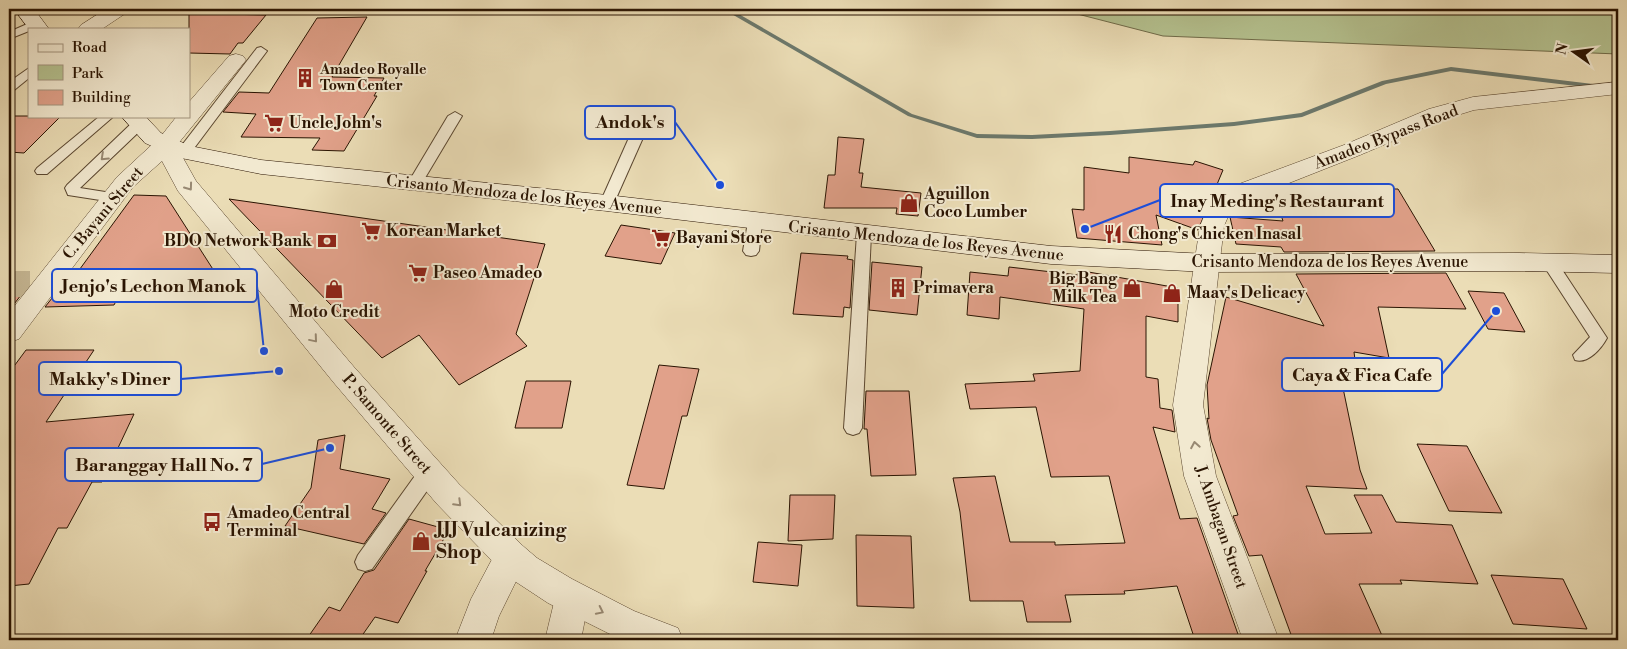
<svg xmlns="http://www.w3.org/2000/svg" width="1627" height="649" viewBox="0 0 1627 649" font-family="'Libre Bodoni',serif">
<rect width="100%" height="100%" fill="#ebddb6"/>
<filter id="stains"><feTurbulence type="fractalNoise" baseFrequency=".004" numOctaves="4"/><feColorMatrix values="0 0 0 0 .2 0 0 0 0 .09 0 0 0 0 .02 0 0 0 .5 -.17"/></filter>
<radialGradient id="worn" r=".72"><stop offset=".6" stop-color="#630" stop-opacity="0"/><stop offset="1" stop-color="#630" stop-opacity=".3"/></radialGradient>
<path fill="#b5c290" stroke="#706b49" d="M1058,9H1618V54L1163,36Z"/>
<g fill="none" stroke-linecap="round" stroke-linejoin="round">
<path fill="#6c786b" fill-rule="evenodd" d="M723,9H730L912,114L977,134L1032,135L1110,131L1234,122L1301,113L1382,81L1451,67L1618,87V91L1451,71L1386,84L1302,117L1234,126L1110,135L1032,139L977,138L908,116Z"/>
</g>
<g fill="#e1a18a" stroke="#2a1402">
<path d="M189,9H227L222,14L266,15L243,43H238L230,54L189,53Z"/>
<path d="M367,17L332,77L384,78L374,96H377L344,151L312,150L320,138L241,137L256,114L223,112L239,92L269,93L317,18Z"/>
<path d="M9,116H61L24,153L9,152Z"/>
<path d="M838,137L864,139L859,173H863L861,187L921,193L918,216L896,214L897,208H824L828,175H835Z"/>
<path d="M1129,157L1193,165L1195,161L1223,170L1198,230L1156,215L1162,245L1077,238L1072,209L1084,210V167L1129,173Z"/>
<path d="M1298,184L1346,185L1349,189H1398L1435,251L1284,252L1281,247L1236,244L1230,217L1283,221L1276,200L1307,202Z"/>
<path d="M134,195L166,196L216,274L132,272L114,305L45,307L60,288H66Z"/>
<path d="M229,199L545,244L516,334L527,346L459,385L419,335L382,358Z"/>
<path d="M621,225L675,233L661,264L605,256Z"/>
<path d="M801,253L848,256L847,259L853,260L850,308L844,307L843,317L793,314Z"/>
<path d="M872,262L922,267L917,315L869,310Z"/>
<path d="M1009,267L1078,275V273H1083V271L1178,288V322L1146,316V377L1158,379L1160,408L1172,410L1175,432L1153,427L1180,519L1197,518L1240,640H1195L1177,586L1124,591L1125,594L1065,595L1071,622H1027L1023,601H970L960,512L953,478L995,476L1010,542H1055V545L1125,543L1109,476L1051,477L1036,407L970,409L965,384L1035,381L1033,374L1080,371L1084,309L1000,297L999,319L967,315L970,272L1008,276Z"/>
<path d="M1446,273L1466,309L1378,307L1389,358L1354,352L1359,391L1343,388L1360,470L1367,489L1306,486L1325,534L1372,533L1354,495H1382L1396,522L1452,525L1478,584L1400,580L1402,584H1359L1384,640H1293L1262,555L1249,556L1233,516L1238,515L1211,440L1207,418L1209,419L1207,385L1226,297L1324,326L1296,274Z"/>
<path d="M9,286H28L11,308H9Z"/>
<path d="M1468,291L1504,293L1525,332L1488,329Z"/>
<path d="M26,350H94L46,422L134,414L102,482H92L67,528H58L29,584L9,586V373Z"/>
<path d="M659,365L699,369L687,416H682L664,489L627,485Z"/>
<path d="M526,381H571L562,428H515Z"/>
<path d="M866,391H909L916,475L871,476L867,429H864Z"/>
<path d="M345,435L340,469L390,479L372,509L386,513L364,544L285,526L311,488L318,440Z"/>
<path d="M1417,444L1467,446L1502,513L1449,511Z"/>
<path d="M790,495H835L833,539L788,541Z"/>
<path d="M409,519L449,530L425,571H427L398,623L375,617L359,640H306L329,607L340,611L364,573L374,570Z"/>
<path d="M856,535L911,536L914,608L857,606Z"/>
<path d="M758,542L802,545L798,586L753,582Z"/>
<path d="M1491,575L1563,579L1587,629L1513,624Z"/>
</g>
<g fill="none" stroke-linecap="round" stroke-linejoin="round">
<path stroke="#c4b592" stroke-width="26" stroke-dasharray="26 13" stroke-linecap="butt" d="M9,284H30"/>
<g stroke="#5a462f" stroke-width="2">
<g id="service">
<path d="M34,21L38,22L40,24L38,26L29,29V31L9,39V32Z"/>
<path d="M261,47L267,51L189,155H179L177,152L179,149L257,48Z"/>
<path d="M29,68V78L13,91L9,92V82Z"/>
<path d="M455,112L462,116L422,183L420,186H410L408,183L448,116Z"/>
<path d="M100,116H114L47,174H37L35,171L37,168Z"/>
<path d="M643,118L650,122L614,203L612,206H602L600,203L636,122Z"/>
<path d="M139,120L146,124L144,127L80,188L118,194L120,197L118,200L113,202L68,195L65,188L67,185L134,121Z"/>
<path d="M755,217L760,218L762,222L759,251L756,255L751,256L746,255L743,251L748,222L750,218Z"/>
<path d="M864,229L869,230L871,234L862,428L859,433L853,435L847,433L844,428L857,234L859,230Z"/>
<path d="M1550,258L1555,259L1607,338C1601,349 1588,364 1575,360L1573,355L1590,337L1542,263L1545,259Z"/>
<path d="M429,464L436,466L438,472L436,478L372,569L365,571L358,569L355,562L358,555L422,466Z"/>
</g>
</g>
<g stroke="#5a462f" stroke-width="1">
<g id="minor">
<path d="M106,9H129L126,13L102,29H78L81,25Z"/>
<path d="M236,54L243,56L246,60L173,150L165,152L157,150L154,145L177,116H189V102L229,56Z"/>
<path d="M511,541L523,546L528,557L499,616L491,640H455L471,599L499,546Z"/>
<path d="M572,581L584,586L589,598L581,640H545L555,598L560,586Z"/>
</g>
</g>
<g stroke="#5a462f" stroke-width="1">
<g id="tertiary">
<path d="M1618,82V94L1474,110L1445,119L1360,155L1241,202L1230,212L1224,226L1203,405L1216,476L1279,640H1243L1184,476L1173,405L1200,226L1210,202L1223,190L1344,145L1429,109L1473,97Z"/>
<path d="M165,138L173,140L196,181L354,367L459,484L523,546L537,558L572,579L634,611L678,628L683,640H622L548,603L513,580L499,568L437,504L334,383L178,191L162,161L133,187L19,339L9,342V313L117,177L157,140Z"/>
</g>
</g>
<g stroke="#2a1402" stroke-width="1">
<g id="secondary">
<path d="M14,9H34L49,29H29Z"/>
<path d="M121,116H145L161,133L190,146L261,160L607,195L1051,246L1207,254L1519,253L1618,255V273L1519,271L1207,272L1051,264L607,211L261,174L176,157L145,143Z"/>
</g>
</g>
<use href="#service" fill="#f2e9d0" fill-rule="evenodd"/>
<use href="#minor" fill="#f2e9d0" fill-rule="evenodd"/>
<use href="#tertiary" fill="#f2e9d0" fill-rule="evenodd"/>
<use href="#secondary" fill="#f2e9d0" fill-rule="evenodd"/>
</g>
<defs><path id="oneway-chevron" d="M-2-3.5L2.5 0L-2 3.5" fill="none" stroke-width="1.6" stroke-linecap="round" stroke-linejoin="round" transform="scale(1.25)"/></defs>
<g stroke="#988973">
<use href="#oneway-chevron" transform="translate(104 157) rotate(137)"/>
<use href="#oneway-chevron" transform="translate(189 187) rotate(54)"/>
<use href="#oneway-chevron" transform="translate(314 339) rotate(50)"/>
<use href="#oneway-chevron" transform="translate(1195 445) rotate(-100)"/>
<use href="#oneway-chevron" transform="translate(458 503) rotate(45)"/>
<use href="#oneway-chevron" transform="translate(600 611) rotate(26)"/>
</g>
<defs>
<g id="building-bare" transform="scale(1.5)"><path d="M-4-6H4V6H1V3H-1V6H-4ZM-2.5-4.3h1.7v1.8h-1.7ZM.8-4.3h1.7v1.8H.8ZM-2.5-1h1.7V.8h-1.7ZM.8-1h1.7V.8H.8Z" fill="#8f2418" stroke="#f2e9d0" stroke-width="2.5" paint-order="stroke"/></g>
<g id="supermarket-bare" transform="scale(1.5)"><path d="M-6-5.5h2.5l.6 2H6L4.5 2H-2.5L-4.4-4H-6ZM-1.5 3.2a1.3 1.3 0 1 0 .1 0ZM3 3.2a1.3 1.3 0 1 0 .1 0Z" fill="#8f2418" stroke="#f2e9d0" stroke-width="2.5" paint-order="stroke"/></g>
<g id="shop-bare" transform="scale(1.5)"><path d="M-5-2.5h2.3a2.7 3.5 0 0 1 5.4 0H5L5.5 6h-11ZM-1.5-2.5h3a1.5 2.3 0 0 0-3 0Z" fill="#8f2418" stroke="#f2e9d0" stroke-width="2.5" paint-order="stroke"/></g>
<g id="restaurant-bare" transform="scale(1.5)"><path d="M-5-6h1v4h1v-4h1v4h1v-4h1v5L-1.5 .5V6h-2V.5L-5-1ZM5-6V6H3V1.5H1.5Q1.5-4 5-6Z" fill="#8f2418" stroke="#f2e9d0" stroke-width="2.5" paint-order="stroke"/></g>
<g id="bank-bare" transform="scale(1.5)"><path d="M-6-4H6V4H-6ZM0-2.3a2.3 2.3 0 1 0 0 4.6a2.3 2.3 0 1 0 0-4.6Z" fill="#8f2418" stroke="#f2e9d0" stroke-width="2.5" paint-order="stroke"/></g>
<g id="bus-bare" transform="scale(1.5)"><path d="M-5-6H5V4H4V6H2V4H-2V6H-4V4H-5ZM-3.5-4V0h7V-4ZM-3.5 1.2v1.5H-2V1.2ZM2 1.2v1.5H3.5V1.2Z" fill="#8f2418" stroke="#f2e9d0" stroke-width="2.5" paint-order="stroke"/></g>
</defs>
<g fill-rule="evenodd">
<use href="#building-bare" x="305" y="78"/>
<use href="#supermarket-bare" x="274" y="123"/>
<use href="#shop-bare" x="909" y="203"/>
<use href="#supermarket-bare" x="371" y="231"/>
<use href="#restaurant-bare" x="1113" y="234"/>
<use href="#supermarket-bare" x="661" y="238"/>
<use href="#bank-bare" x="327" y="241"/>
<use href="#supermarket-bare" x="418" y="273"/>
<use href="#building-bare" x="898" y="288"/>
<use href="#shop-bare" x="1132" y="288"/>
<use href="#shop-bare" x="334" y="289"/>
<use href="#shop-bare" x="1172" y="293"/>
<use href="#bus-bare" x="212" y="522"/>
<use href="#shop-bare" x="421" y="541"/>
</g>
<g text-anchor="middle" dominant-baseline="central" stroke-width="4" stroke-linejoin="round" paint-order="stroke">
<g font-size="14" font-weight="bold" fill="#2a1402" stroke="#f2e9d0" text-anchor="start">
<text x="320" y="70">Amadeo Royalle<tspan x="320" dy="16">Town Center</tspan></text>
</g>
<g font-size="16" font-weight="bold" fill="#2a1402" stroke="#f2e9d0" text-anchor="start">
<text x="289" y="123">Uncle John's</text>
<text x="924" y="194">Aguillon<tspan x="924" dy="18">Coco Lumber</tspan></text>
<text x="386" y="231">Korean Market</text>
<text x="1128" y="234">Chong's Chicken Inasal</text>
<text x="676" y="238">Bayani Store</text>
<text x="312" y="241" text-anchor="end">BDO Network Bank</text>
<text x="433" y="273">Paseo Amadeo</text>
<text x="1117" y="279" text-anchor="end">Big Bang<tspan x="1117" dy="18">Milk Tea</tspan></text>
<text x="913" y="288">Primavera</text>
<text x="1187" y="293">Maav's Delicacy</text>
<text x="334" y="312" text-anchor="middle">Moto Credit</text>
<text x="227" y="513">Amadeo Central<tspan x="227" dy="18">Terminal</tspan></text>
</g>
<g font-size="16" fill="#2a1402" stroke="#f2e9d0">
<text transform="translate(1386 137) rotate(-21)">Amadeo Bypass Road</text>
<text transform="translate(524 195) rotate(6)">Crisanto Mendoza de los Reyes Avenue</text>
<text transform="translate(103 213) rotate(-50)">C. Bayani Street</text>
<text transform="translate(926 241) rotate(6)">Crisanto Mendoza de los Reyes Avenue</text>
<text x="1330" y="262">Crisanto Mendoza de los Reyes Avenue</text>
<text transform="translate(387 424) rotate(49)">P. Samonte Street</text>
<text transform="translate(1221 527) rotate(71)">J. Ambagan Street</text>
</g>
<g font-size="19" font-weight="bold" fill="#2a1402" stroke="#f2e9d0" text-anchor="start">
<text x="436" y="530">JJJ Vulcanizing<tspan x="436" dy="22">Shop</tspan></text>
</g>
</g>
<path fill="none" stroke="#1d4ed8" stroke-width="2" d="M720 185L675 122M1085 229L1160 200M264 351L257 286M1496 311L1442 374M279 371L181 379M330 448L262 464"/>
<g fill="#1d4ed8" stroke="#f2e9d0" stroke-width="2">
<circle cx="720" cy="185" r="5"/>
<circle cx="1085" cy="229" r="5"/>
<circle cx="264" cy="351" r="5"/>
<circle cx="1496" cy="311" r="5"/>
<circle cx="279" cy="371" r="5"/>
<circle cx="330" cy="448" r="5"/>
</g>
<g fill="#f2e9d0" stroke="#1d4ed8" stroke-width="2">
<rect x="585" y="106" width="90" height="33" rx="5"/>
<rect x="1160" y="184" width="234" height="33" rx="5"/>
<rect x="52" y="269" width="205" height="33" rx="5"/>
<rect x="1282" y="358" width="160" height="33" rx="5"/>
<rect x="39" y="362" width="142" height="33" rx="5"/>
<rect x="65" y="448" width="197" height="33" rx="5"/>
</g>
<g font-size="18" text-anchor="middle" font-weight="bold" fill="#2a1402">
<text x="630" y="128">Andok's</text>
<text x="1277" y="207">Inay Meding's Restaurant</text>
<text x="154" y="292">Jenjo's Lechon Manok</text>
<text x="1362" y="381">Caya &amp; Fica Cafe</text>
<text x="110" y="385">Makky's Diner</text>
<text x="164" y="471">Baranggay Hall No. 7</text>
</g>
<rect width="1627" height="649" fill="none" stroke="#ebddb6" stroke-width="30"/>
<rect x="10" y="10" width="1607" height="629" fill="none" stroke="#2a1402" stroke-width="2.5"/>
<rect x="15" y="15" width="1597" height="619" fill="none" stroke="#2a1402"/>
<rect x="28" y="28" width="162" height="90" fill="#f2e9d0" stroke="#a2947e"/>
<rect x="38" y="44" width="25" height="8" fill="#f2e9d0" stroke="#a2947e"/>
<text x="72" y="52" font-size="15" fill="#2a1402">Road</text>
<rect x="38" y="65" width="25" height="15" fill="#b5c290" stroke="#a2947e"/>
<text x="72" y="78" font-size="15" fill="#2a1402">Park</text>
<rect x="38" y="90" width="25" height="15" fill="#e1a18a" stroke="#a2947e"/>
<text x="72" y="102" font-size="15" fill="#2a1402">Building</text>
<g transform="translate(1574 52) rotate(284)" stroke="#f2e9d0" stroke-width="4" paint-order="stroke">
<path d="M0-4L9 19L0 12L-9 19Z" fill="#2a1402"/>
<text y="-8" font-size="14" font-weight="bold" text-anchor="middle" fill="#2a1402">N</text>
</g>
<rect width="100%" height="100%" filter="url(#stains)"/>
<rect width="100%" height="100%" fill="url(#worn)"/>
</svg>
